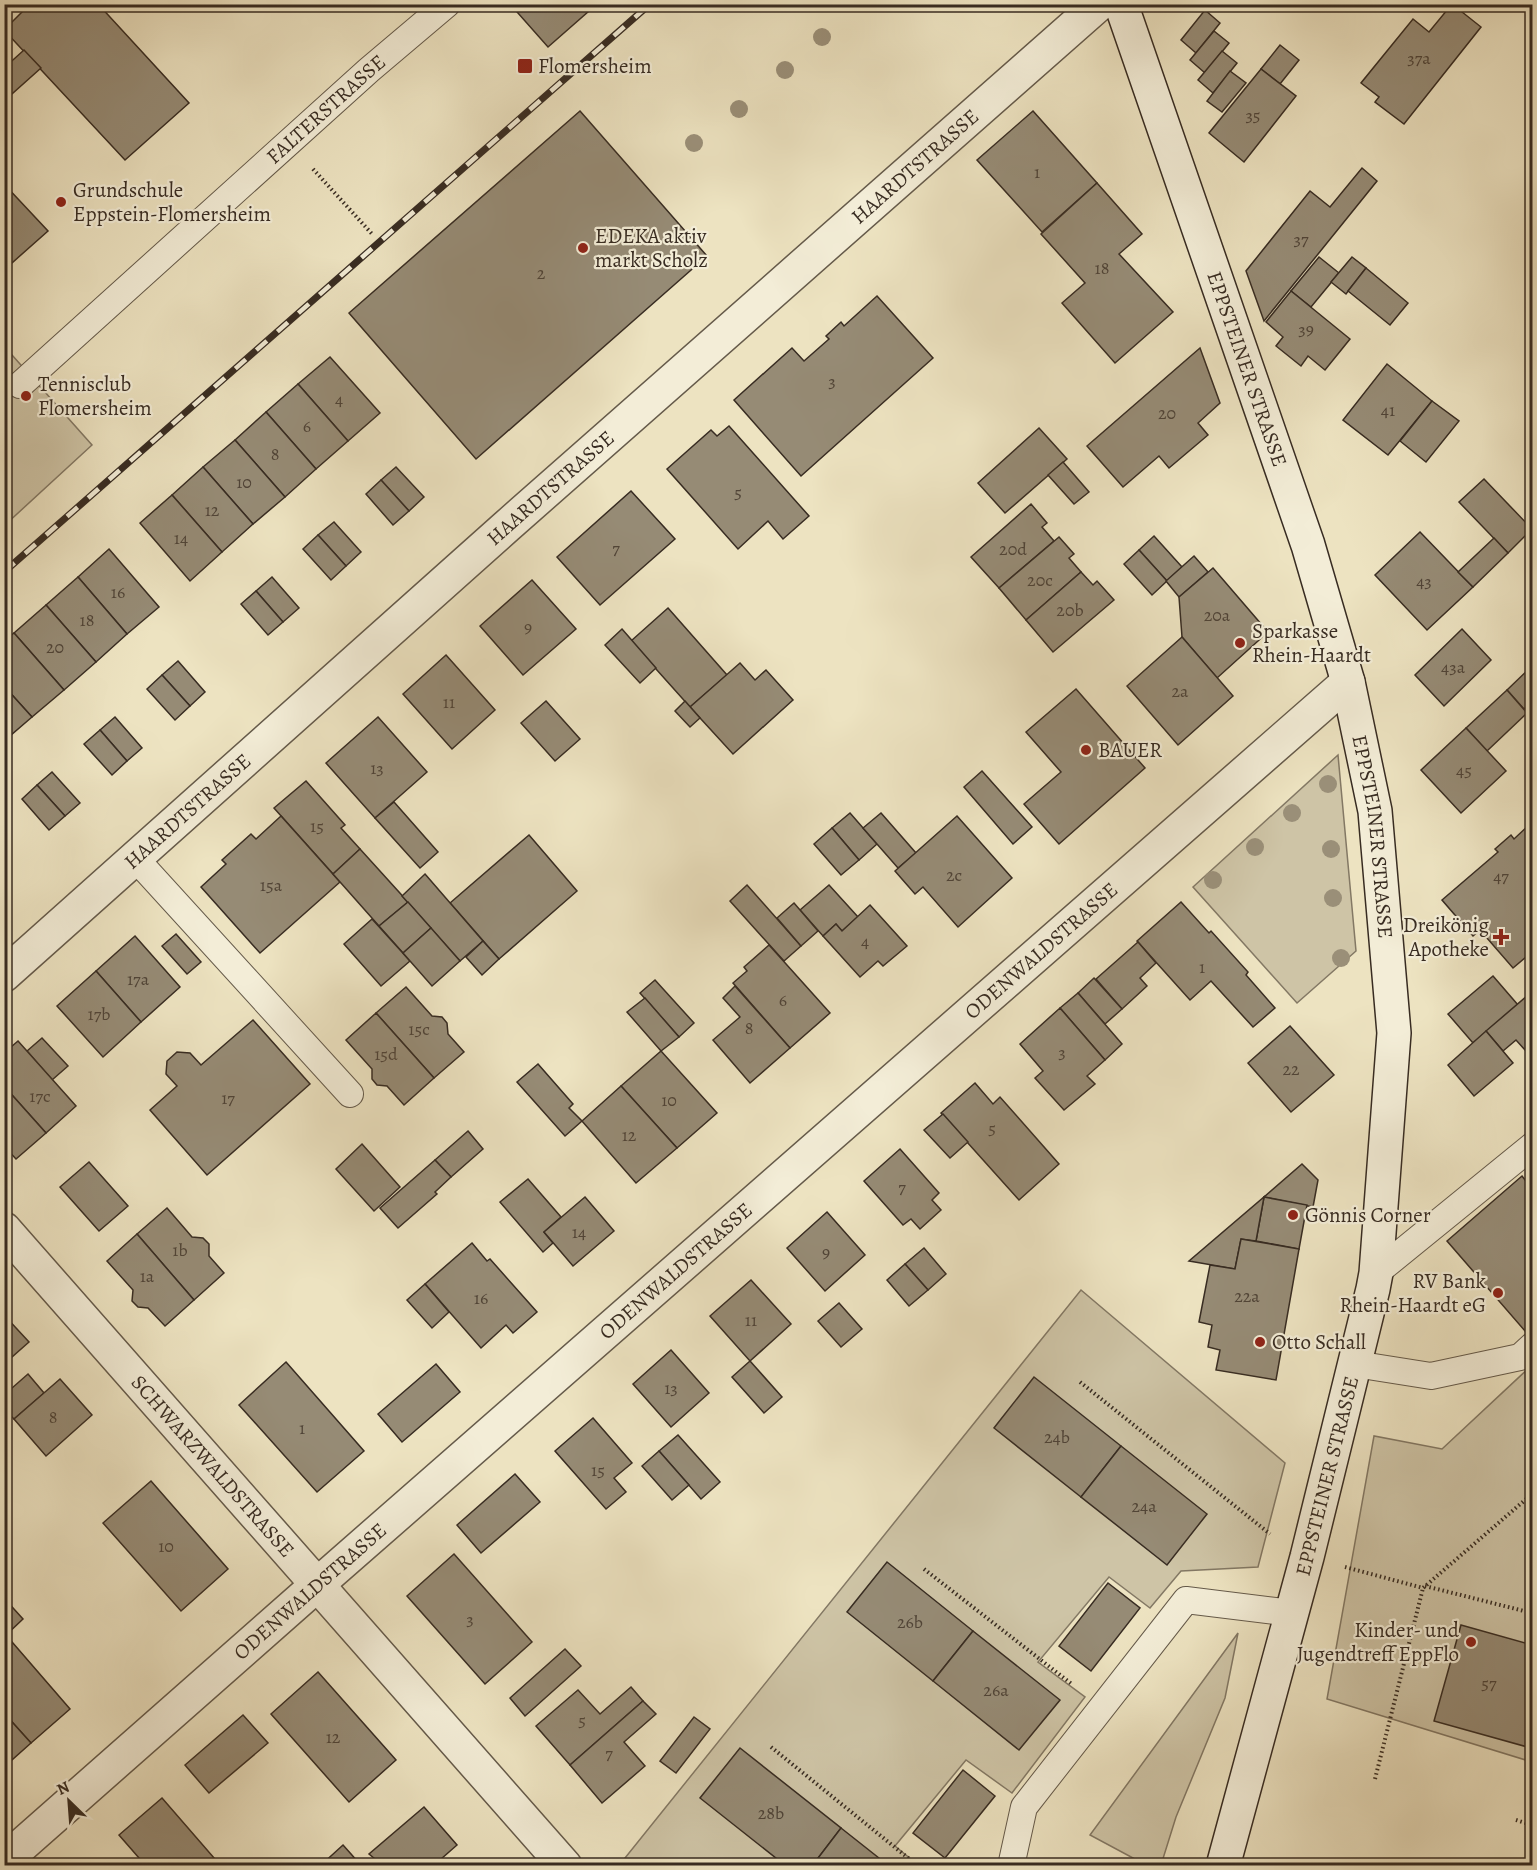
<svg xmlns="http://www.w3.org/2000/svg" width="1537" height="1870" viewBox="0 0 1537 1870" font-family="Alegreya,serif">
<rect width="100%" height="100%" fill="#ede3c1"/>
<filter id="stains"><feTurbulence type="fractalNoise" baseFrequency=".00333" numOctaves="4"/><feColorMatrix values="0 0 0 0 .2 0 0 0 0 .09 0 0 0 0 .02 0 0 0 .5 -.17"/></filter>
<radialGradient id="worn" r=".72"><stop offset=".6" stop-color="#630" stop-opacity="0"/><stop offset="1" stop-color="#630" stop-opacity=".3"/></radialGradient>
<g fill="#cec4a6" stroke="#837864" stroke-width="1.5">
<path d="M4,346L92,445L5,525H4Z"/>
<path d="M1338,755L1356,951L1297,1003L1193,887Z"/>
<path d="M1081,1290L1285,1463L1258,1567L1181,1571L1150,1608L1109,1577L1038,1662L1085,1697L1012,1793L966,1760L895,1846L918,1865L632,1866L625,1858Z"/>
<path d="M1532,1365V1762L1327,1699L1374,1436L1442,1449Z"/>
<path d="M1238,1633L1225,1698L1176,1817L1161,1865H1126L1133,1858L1090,1835Z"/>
</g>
<g fill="#968b75" stroke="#382c22" stroke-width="1.5">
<path d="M30,4H98L189,103L125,160L4,30Z"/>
<path d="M510,4H597L548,47Z"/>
<path d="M1452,4L1481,27L1404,124L1375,102L1379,97L1361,83L1413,19L1429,32Z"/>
<path d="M1205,10L1220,23L1196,53L1181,40Z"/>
<path d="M1214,31L1229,43L1205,73L1190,60Z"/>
<path d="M1280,45L1299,60L1280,84L1261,69Z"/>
<path d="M24,50L41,68L4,101V68Z"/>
<path d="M1222,51L1237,63L1213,93L1198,80Z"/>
<path d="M1261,69L1296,96L1244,162L1209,133Z"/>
<path d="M1230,71L1246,83L1222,112L1207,101Z"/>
<path d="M580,111L707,256L476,459L349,313Z"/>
<path d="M1033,111L1097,183L1042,232L977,160Z"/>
<path d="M1362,168L1377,181L1264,321L1246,271L1310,191L1330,207Z"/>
<path d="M1097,183L1142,234L1119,254L1173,312L1115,363L1062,303L1085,283L1041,234Z"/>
<path d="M4,184L48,231L4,270Z"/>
<path d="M1319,257L1339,273L1311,307L1291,291Z"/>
<path d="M1352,257L1366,268L1346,294L1331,282Z"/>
<path d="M1366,268L1408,303L1390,325L1348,291Z"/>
<path d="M1291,291L1350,339L1325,370L1308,356L1301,366L1276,346L1283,337L1266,322Z"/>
<path d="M877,296L933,358L801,476L734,400L792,348L804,361L829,339L826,336L841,322L844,326Z"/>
<path d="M1200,348L1220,403L1198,423L1208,435L1169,468L1159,456L1123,487L1087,446Z"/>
<path d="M330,357L380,413L348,441L298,384Z"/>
<path d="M1387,364L1432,401L1388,455L1343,420Z"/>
<path d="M298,384L348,441L316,469L266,412Z"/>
<path d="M1432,401L1459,421L1426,462L1400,441Z"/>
<path d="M266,412L316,469L285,497L235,440Z"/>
<path d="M729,426L809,516L783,539L768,521L738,549L667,469L711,430L717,436Z"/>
<path d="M1039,428L1067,459L1005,513L978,483Z"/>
<path d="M235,440L285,497L253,524L203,467Z"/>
<path d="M1063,462L1089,492L1074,504L1048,475Z"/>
<path d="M203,467L253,524L222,552L172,495Z"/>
<path d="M396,467L424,497L409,511L381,480Z"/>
<path d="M1484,479L1532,529L1508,553L1459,502Z"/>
<path d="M381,480L409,511L393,525L366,494Z"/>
<path d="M631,491L675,539L600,605L557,557Z"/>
<path d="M172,495L222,552L190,581L140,523Z"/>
<path d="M1031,504L1047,523L1042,527L1054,541L999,588L971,557Z"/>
<path d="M334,522L361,552L346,566L318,535Z"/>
<path d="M1420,532L1473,587L1427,630L1375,575Z"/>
<path d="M318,535L346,566L331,580L303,549Z"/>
<path d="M1154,536L1182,567L1167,581L1139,550Z"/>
<path d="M1059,537L1074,554L1069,558L1081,572L1026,620L999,588Z"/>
<path d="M1494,538L1508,553L1473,587L1458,572Z"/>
<path d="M109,549L159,607L127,634L78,577Z"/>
<path d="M1139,550L1167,581L1152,595L1124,564Z"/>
<path d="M1194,556L1208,572L1179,597L1166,581Z"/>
<path d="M1213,568L1268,632L1217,678L1182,637L1179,597Z"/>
<path d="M1081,572L1093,585L1097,581L1114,600L1053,652L1026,620Z"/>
<path d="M78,577L127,634L96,662L46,605Z"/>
<path d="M272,577L299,608L283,622L256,591Z"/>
<path d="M532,580L576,629L523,675L480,626Z"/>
<path d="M256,591L283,622L268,635L241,604Z"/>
<path d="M46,605L96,662L64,690L14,633Z"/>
<path d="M668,608L727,675L690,707L631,641Z"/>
<path d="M622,629L656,668L640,683L605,645Z"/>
<path d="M1462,629L1491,660L1444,706L1415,675Z"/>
<path d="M14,633L64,690L32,717L4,686V641Z"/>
<path d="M1182,637L1233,696L1178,745L1127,686Z"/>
<path d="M446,655L495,710L452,749L403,694Z"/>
<path d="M178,661L205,692L190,706L162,675Z"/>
<path d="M740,663L755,680L766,670L793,700L733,754L690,707Z"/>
<path d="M1532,666V702L1524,709L1507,690Z"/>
<path d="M162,675L190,706L175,720L147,689Z"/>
<path d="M4,686L32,717L4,741Z"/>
<path d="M1076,689L1145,768L1059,844L1024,804L1061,772L1026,732Z"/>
<path d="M1507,690L1527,713L1487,751L1466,728Z"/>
<path d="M546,701L580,739L555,761L521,723Z"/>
<path d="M685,701L700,718L690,727L675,711Z"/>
<path d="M115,717L142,748L127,761L100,730Z"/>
<path d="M378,717L427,772L375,818L326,763Z"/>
<path d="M1466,728L1506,771L1461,813L1421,770Z"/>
<path d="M100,730L127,761L112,775L84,744Z"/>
<path d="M982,771L1032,827L1013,844L964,787Z"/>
<path d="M52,772L80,803L65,816L37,785Z"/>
<path d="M306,781L345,825L341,828L360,849L333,874L274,808Z"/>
<path d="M37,785L65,816L49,830L22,799Z"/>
<path d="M394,802L438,852L420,868L375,818Z"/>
<path d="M850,813L877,844L859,860L832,828Z"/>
<path d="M881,813L916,853L898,868L863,828Z"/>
<path d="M281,816L340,882L260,953L201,887L226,864L222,860L251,834L256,839Z"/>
<path d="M957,816L1012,878L958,927L923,887L915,894L895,871Z"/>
<path d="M1532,822V952L1513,968L1480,930L1473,936L1442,900L1498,852L1495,849L1511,835L1514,839Z"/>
<path d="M832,828L859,860L841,875L814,844Z"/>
<path d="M529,835L577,891L499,959L450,903Z"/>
<path d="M360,849L408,902L379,926L333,874Z"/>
<path d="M425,874L483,941L460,961L402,896Z"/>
<path d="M747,885L801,946L784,961L730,901Z"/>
<path d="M829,885L858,917L842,931L836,924L823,936L800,910Z"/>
<path d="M408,902L431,928L403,953L379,926Z"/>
<path d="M1181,902L1209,933L1211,931L1248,972L1246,975L1275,1008L1253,1027L1211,981L1190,1000L1137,941Z"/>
<path d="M794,903L818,931L801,946L777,918Z"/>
<path d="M870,905L907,946L883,966L878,961L860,977L823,936L836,924L842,931Z"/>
<path d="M372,919L410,961L381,986L344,944Z"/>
<path d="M431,928L460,961L432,986L403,953Z"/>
<path d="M176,934L201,962L187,974L162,946Z"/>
<path d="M135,936L180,987L141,1022L96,971Z"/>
<path d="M483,941L499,959L482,975L466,957Z"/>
<path d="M1138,942L1156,963L1140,978L1147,986L1122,1009L1096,979Z"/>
<path d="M769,945L830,1013L790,1048L733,983L747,971L744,967Z"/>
<path d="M96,971L141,1022L103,1057L57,1006Z"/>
<path d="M1493,976L1518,1005L1473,1043L1448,1014Z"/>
<path d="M1094,978L1122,1009L1105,1024L1078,993Z"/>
<path d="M655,980L694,1023L679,1037L640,993Z"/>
<path d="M735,986L790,1048L750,1083L713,1040L740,1017L723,998Z"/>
<path d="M406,987L432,1016L442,1017L447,1023L448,1034L464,1052L434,1078L376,1013Z"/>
<path d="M1078,993L1122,1044L1105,1060L1060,1008Z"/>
<path d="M1527,996L1532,1002V1044L1525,1050L1516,1040L1503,1051L1486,1031Z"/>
<path d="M645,998L679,1037L661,1051L627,1012Z"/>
<path d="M1060,1008L1105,1060L1087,1076L1095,1084L1064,1110L1035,1078L1043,1071L1020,1044Z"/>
<path d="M376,1013L434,1078L404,1105L387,1086L377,1085L372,1079V1069L346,1040Z"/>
<path d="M253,1020L310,1084L207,1175L150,1110L177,1086L166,1074L167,1061L177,1052L190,1053L201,1065Z"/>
<path d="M1290,1026L1334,1075L1291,1112L1248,1063Z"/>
<path d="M1486,1031L1513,1063L1474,1096L1448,1065Z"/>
<path d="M42,1038L68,1066L52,1080L27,1051Z"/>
<path d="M18,1041L76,1106L46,1133L4,1086V1053Z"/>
<path d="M661,1051L717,1113L677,1148L621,1086Z"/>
<path d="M538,1064L573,1104L569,1108L582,1121L565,1136L517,1082Z"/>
<path d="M975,1083L993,1104L1000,1097L1059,1164L1019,1200L941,1113Z"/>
<path d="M4,1086L46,1133L16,1159L4,1146Z"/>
<path d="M621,1086L677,1148L636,1183L582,1121Z"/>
<path d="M943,1114L968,1142L950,1158L924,1130Z"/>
<path d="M468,1131L483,1149L451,1177L435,1160Z"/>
<path d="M362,1144L400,1187L374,1211L336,1169Z"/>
<path d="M900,1149L939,1193L932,1200L941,1210L920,1229L911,1219L903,1225L864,1181Z"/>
<path d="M435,1160L451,1177L435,1192L437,1194L398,1228L380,1208Z"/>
<path d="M89,1162L128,1206L99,1231L60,1187Z"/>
<path d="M1302,1164L1318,1180L1313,1207L1264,1197Z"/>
<path d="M1522,1176L1532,1189V1324L1525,1331L1447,1241Z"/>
<path d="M528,1179L561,1217L544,1232L553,1243L543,1252L500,1202Z"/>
<path d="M585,1197L614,1231L573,1266L544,1232Z"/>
<path d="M1264,1197L1307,1205L1299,1249L1256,1241Z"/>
<path d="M1264,1197L1256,1241L1241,1239L1235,1269L1189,1261Z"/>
<path d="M167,1208L192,1237L203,1238L209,1244V1256L224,1273L194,1300L137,1234Z"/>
<path d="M827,1212L865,1255L825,1291L787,1248Z"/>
<path d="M137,1234L194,1300L165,1326L148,1308L138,1307L132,1301L133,1290L107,1261Z"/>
<path d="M1241,1239L1299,1249L1276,1380L1216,1370L1220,1350L1208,1347L1212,1325L1199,1322L1210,1265L1235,1269Z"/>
<path d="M472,1243L487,1261L490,1259L537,1312L513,1333L506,1325L481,1348L425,1284Z"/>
<path d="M924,1248L946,1274L928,1290L905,1264Z"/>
<path d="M905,1264L928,1290L909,1306L887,1280Z"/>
<path d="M751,1280L791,1324L750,1361L710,1316Z"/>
<path d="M425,1284L449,1312L432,1328L407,1300Z"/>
<path d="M839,1303L862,1329L841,1347L818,1321Z"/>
<path d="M4,1315L29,1342L4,1364Z"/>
<path d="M671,1350L709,1393L671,1427L633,1384Z"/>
<path d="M750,1361L782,1397L764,1413L732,1377Z"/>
<path d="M286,1362L364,1451L317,1492L239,1405Z"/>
<path d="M436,1364L460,1392L402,1442L378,1414Z"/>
<path d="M28,1374L44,1393L14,1419L4,1409V1395Z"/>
<path d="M1034,1377L1121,1446L1081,1497L994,1428Z"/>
<path d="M60,1379L92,1415L46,1456L14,1419Z"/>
<path d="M593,1418L632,1463L614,1478L626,1492L606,1509L555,1451Z"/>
<path d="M678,1435L720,1482L701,1499L659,1451Z"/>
<path d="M1121,1446L1207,1514L1167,1565L1081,1497Z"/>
<path d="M659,1451L689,1485L672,1500L642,1466Z"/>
<path d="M515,1474L540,1502L481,1553L457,1525Z"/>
<path d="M151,1481L228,1569L181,1611L103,1523Z"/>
<path d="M454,1554L532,1642L485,1684L407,1596Z"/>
<path d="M887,1562L973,1631L933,1681L847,1612Z"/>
<path d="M1108,1583L1140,1608L1091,1671L1059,1646Z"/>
<path d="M4,1598L23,1619L6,1635L4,1634Z"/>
<path d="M1461,1625L1532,1645V1741L1531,1748L1434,1721Z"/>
<path d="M973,1631L1060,1700L1019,1750L933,1681Z"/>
<path d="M6,1635L70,1709L31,1743L4,1713Z"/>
<path d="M565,1649L581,1666L525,1716L510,1698Z"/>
<path d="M318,1672L396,1760L349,1802L271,1714Z"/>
<path d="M631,1687L643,1701L570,1765L536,1726L578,1690L600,1714Z"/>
<path d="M643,1701L656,1714L624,1742L645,1766L602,1803L570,1765Z"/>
<path d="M4,1713L31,1743L4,1767Z"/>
<path d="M243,1715L268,1743L209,1793L185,1765Z"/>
<path d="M694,1717L710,1729L676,1773L660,1761Z"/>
<path d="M740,1748L841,1828L812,1866H786L700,1798Z"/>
<path d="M963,1770L995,1796L945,1858L913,1833Z"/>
<path d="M162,1798L221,1866H146L119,1835Z"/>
<path d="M424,1807L457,1845L433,1866H368L375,1859L369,1854Z"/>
<path d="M841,1828L889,1866H812Z"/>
<path d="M343,1845L359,1863L356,1866H320Z"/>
</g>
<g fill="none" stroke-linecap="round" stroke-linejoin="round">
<g stroke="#655a4a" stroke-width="28">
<g id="service">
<path id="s1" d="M20,385L369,70L447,4"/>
<path d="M135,858L350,1094"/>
<path d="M1376,1273L1532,1146"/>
<path d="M1355,1364L1431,1376L1520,1357L1532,1346"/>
<path d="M1011,1866L1024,1807L1186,1600L1292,1613"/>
</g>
</g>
<g stroke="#655a4a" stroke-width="36">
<g id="minor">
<path id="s2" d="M4,975L507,526L1099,4"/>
<path id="s3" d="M4,1229L565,1866"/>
<path id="s4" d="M4,1861L318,1584L1348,682"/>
</g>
</g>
<g stroke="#382c22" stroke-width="36">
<g id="secondary">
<path id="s5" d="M1121,4L1308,545L1348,682L1375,811L1394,1033L1376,1273L1373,1289L1307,1557L1223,1866"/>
</g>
</g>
<g stroke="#382c22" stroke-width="4" stroke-dasharray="1.5 3" stroke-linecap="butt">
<path d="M313,169L373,235"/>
<path d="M1080,1382L1270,1534"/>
<path d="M1345,1567L1423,1588L1532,1494"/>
<path d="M924,1569L1073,1685"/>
<path d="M1425,1586L1532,1613"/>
<path d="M771,1747L918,1866"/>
<path d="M1375,1779L1423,1588"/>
<path d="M1516,1820L1532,1825"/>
</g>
<use href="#service" stroke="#f3edd7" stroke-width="26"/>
<use href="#minor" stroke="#f3edd7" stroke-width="33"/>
<use href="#secondary" stroke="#f3edd7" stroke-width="33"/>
<g stroke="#382c22" stroke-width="7">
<path id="rail" d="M4,572L650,4"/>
</g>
<use href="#rail" stroke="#f3edd7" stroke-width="4.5" stroke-dasharray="14" stroke-linecap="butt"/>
</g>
<g fill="#9a8f78">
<circle cx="822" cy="37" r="9"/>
<circle cx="785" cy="70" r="9"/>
<circle cx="739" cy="109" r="9"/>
<circle cx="694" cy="143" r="9"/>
<circle cx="1328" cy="784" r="9"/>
<circle cx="1292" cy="813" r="9"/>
<circle cx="1255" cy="847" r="9"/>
<circle cx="1331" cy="849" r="9"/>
<circle cx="1213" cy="880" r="9"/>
<circle cx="1333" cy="898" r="9"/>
<circle cx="1341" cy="958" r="9"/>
</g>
<g fill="#8f2418" stroke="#f3edd7" stroke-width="2">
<rect x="517" y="58" width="16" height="16" rx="3"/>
<circle cx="61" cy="202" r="6"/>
<circle cx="583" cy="248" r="6"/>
<circle cx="26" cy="396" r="6"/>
<circle cx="1240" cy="643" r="6"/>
<circle cx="1086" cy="750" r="6"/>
<path d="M1498 928h6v6h6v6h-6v6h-6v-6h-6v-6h6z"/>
<circle cx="1293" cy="1215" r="6"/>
<circle cx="1498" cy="1293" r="6"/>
<circle cx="1260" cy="1342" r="6"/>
<circle cx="1471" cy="1642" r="6"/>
</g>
<g text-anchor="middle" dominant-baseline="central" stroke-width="4.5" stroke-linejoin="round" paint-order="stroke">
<g font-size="18" fill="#504437">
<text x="1419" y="58">37a</text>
<text x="1253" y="115">35</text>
<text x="1037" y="172">1</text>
<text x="1301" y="239">37</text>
<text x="1102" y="268">18</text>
<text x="541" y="273">2</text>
<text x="1306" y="329">39</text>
<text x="832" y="381">3</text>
<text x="339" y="399">4</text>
<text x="1388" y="410">41</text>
<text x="1167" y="413">20</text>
<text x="307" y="426">6</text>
<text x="275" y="454">8</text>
<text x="244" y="482">10</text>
<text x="738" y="492">5</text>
<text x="212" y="510">12</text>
<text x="181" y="538">14</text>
<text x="616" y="548">7</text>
<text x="1013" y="549">20d</text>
<text x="1040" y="580">20c</text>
<text x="1424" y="581">43</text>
<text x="118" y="592">16</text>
<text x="1070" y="610">20b</text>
<text x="1217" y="615">20a</text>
<text x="87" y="620">18</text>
<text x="528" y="627">9</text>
<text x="55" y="647">20</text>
<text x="1453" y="667">43a</text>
<text x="1180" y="691">2a</text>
<text x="449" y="702">11</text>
<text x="377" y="768">13</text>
<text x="1464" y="770">45</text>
<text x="317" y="826">15</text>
<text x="954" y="875">2c</text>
<text x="1501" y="876">47</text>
<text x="271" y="885">15a</text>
<text x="865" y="941">4</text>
<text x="1202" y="967">1</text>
<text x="138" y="979">17a</text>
<text x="783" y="1000">6</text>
<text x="99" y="1014">17b</text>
<text x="749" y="1028">8</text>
<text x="419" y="1029">15c</text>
<text x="1062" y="1052">3</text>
<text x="386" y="1054">15d</text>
<text x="1291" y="1069">22</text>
<text x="40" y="1096">17c</text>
<text x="228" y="1098">17</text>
<text x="669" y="1100">10</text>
<text x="992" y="1128">5</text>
<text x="629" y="1135">12</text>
<text x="902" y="1187">7</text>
<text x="579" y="1232">14</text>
<text x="180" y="1250">1b</text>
<text x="826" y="1252">9</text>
<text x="147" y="1276">1a</text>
<text x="1247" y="1296">22a</text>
<text x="481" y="1298">16</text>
<text x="751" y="1320">11</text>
<text x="671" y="1388">13</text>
<text x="53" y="1417">8</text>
<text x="302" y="1428">1</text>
<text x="1057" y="1437">24b</text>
<text x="598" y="1470">15</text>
<text x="1144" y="1506">24a</text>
<text x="166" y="1546">10</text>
<text x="470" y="1619">3</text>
<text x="910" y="1622">26b</text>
<text x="1489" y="1683">57</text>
<text x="996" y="1690">26a</text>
<text x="582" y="1720">5</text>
<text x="333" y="1737">12</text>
<text x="609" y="1753">7</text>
<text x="771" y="1813">28b</text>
</g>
<g font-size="21" fill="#382c22" stroke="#f3edd7" text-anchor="start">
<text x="538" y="66">Flomersheim</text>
<text x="73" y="190">Grundschule<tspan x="73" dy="24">Eppstein-Flomersheim</tspan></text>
<text x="595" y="236">EDEKA aktiv<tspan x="595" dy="24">markt Scholz</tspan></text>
<text x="38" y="384">Tennisclub<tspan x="38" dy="24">Flomersheim</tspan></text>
<text x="1252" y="631">Sparkasse<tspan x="1252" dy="24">Rhein-Haardt</tspan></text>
<text x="1098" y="750">BAUER</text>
<text x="1489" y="925" text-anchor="end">Dreikönig<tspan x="1489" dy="24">Apotheke</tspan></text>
<text x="1305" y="1215">Gönnis Corner</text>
<text x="1486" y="1281" text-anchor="end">RV Bank<tspan x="1486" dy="24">Rhein-Haardt eG</tspan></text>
<text x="1272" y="1342">Otto Schall</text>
<text x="1459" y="1630" text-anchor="end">Kinder- und<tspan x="1459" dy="24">Jugendtreff EppFlo</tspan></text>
</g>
<g font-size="21" fill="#382c22" stroke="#f3edd7">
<text stroke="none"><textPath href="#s1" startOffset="412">FALTERSTRASSE</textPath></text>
<text stroke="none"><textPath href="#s2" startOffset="1218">HAARDTSTRASSE</textPath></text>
<text stroke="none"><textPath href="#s5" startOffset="386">EPPSTEINER STRASSE</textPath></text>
<text stroke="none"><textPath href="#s2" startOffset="732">HAARDTSTRASSE</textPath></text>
<text stroke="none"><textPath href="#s2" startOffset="246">HAARDTSTRASSE</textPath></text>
<text stroke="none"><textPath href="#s5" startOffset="872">EPPSTEINER STRASSE</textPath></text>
<text stroke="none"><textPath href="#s4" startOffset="1380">ODENWALDSTRASSE</textPath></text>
<text stroke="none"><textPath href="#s4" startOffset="894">ODENWALDSTRASSE</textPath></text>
<text stroke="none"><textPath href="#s3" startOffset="316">SCHWARZWALDSTRASSE</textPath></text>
<text transform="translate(1327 1476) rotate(-76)">EPPSTEINER STRASSE</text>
<text stroke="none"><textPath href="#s4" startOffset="408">ODENWALDSTRASSE</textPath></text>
</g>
</g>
<rect width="1537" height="1870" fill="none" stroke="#ede3c1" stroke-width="24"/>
<rect x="6" y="6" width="1525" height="1858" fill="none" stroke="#382c22" stroke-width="3"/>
<rect x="12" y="12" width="1513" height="1846" fill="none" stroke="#382c22" stroke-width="1.5"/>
<g transform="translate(69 1801) rotate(335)" stroke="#f3edd7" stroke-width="4.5" paint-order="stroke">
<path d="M0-4.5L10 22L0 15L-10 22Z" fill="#382c22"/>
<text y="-9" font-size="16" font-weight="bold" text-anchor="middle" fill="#382c22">N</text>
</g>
<rect width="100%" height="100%" filter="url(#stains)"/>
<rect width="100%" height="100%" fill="url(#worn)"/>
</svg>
